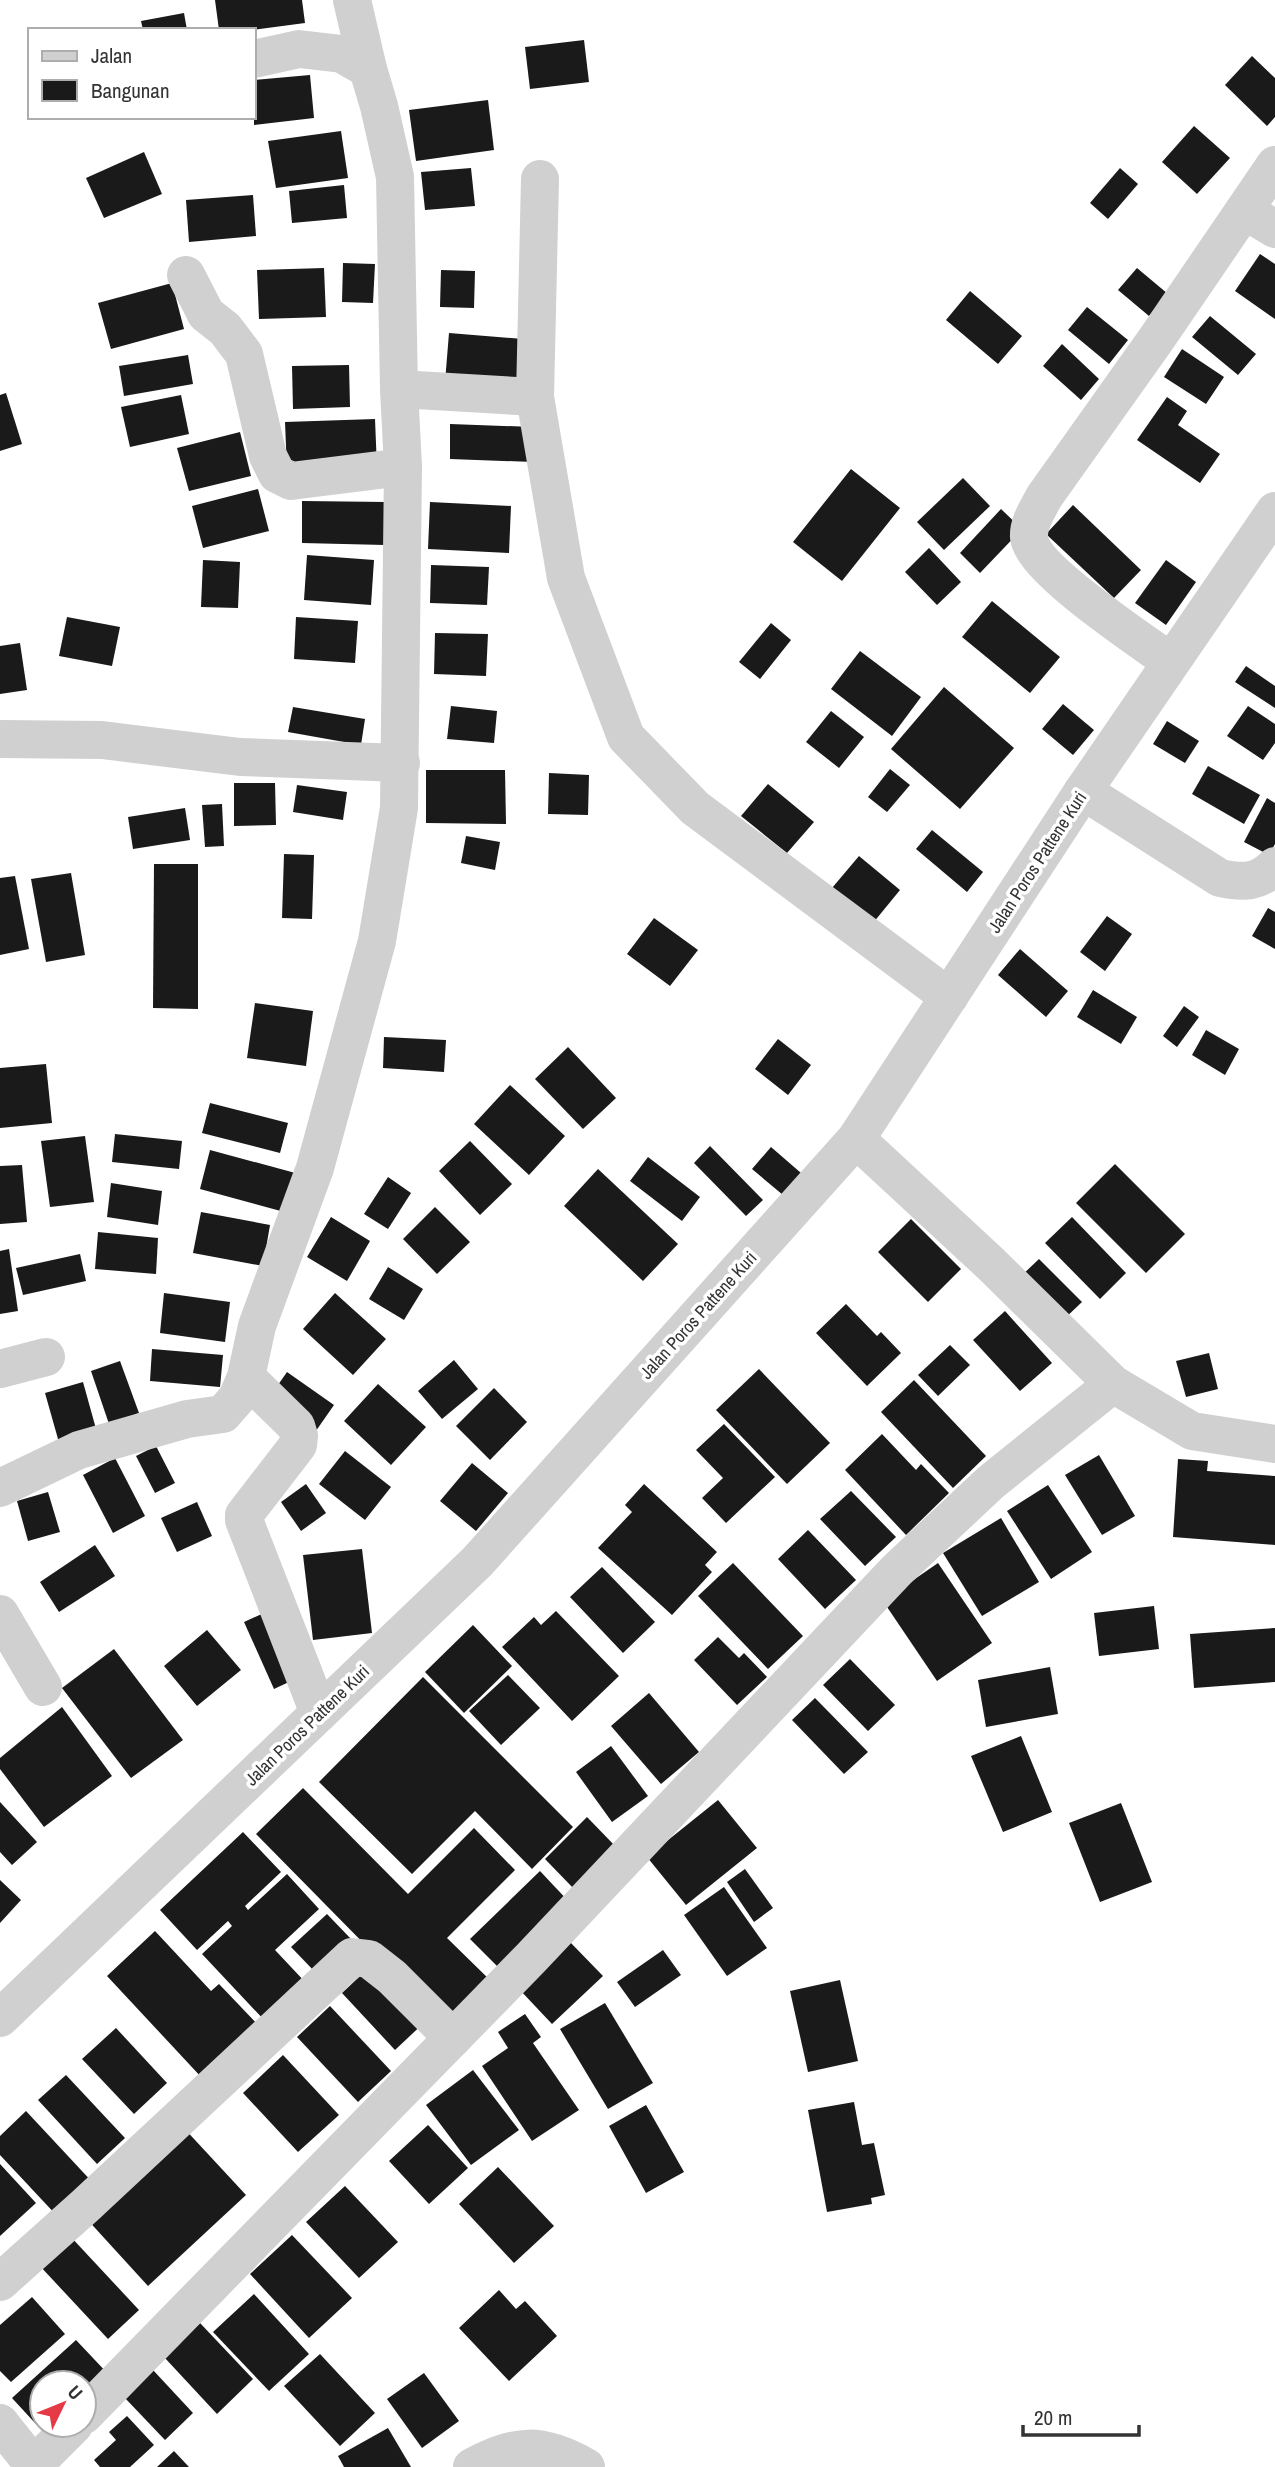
<svg xmlns="http://www.w3.org/2000/svg" width="1275" height="2467" viewBox="0 0 1275 2467" font-family="'Archivo Narrow',sans-serif">
<rect width="100%" height="100%" fill="#fff"/>
<g fill="#1a1a1a">
<path d="M215,0H302L305,23L253,30H219Z"/>
<path d="M184,13L187,30H143L141,21Z"/>
<path d="M584,40L589,82L530,89L525,47Z"/>
<path d="M1252,56L1275,78V117L1267,126L1225,85Z"/>
<path d="M310,75L314,118L254,125V80Z"/>
<path d="M488,100L494,150L416,161L409,110Z"/>
<path d="M1194,126L1230,158L1197,194L1162,162Z"/>
<path d="M341,131L348,178L276,188L268,141Z"/>
<path d="M144,152L162,194L104,218L86,178Z"/>
<path d="M471,168L475,206L425,210L421,172Z"/>
<path d="M1120,168L1138,184L1108,219L1090,203Z"/>
<path d="M344,185L347,218L292,223L289,191Z"/>
<path d="M253,195L256,236L189,242L186,200Z"/>
<path d="M1260,254L1275,264V319L1235,291Z"/>
<path d="M343,263L375,264L373,303L342,302Z"/>
<path d="M324,268L326,317L259,319L257,270Z"/>
<path d="M1137,268L1168,294L1149,316L1118,290Z"/>
<path d="M441,270L475,271L474,308L440,307Z"/>
<path d="M172,283L184,329L111,349L98,303Z"/>
<path d="M970,291L1022,336L998,364L946,320Z"/>
<path d="M1087,307L1128,340L1109,364L1068,330Z"/>
<path d="M1210,316L1256,354L1238,375L1192,337Z"/>
<path d="M449,333L523,339L520,389L445,382Z"/>
<path d="M1062,344L1099,379L1081,400L1043,366Z"/>
<path d="M1182,349L1224,377L1206,404L1164,377Z"/>
<path d="M188,355L193,384L124,396L119,366Z"/>
<path d="M349,365L350,407L293,409L292,366Z"/>
<path d="M6,393L22,444L0,451V395Z"/>
<path d="M181,395L189,434L130,447L121,407Z"/>
<path d="M1167,397L1187,411L1178,425L1220,454L1200,483L1137,440Z"/>
<path d="M375,419L377,468L287,471L285,422Z"/>
<path d="M450,424L534,427L533,462L450,459Z"/>
<path d="M240,432L251,476L189,491L177,448Z"/>
<path d="M851,469L900,508L842,581L793,542Z"/>
<path d="M963,478L990,506L944,550L917,522Z"/>
<path d="M258,489L269,531L203,548L192,506Z"/>
<path d="M302,501L386,502L385,545L302,543Z"/>
<path d="M430,502L511,506L509,553L428,549Z"/>
<path d="M1073,505L1141,570L1114,598L1046,534Z"/>
<path d="M1001,509L1022,529L980,573L960,553Z"/>
<path d="M929,548L961,582L937,605L905,572Z"/>
<path d="M307,555L374,560L371,605L304,600Z"/>
<path d="M203,560L240,562L238,608L201,607Z"/>
<path d="M1166,560L1196,582L1166,625L1135,603Z"/>
<path d="M431,565L489,567L487,605L430,603Z"/>
<path d="M992,601L1060,657L1030,693L962,637Z"/>
<path d="M67,617L120,627L112,666L59,656Z"/>
<path d="M296,617L358,621L355,663L294,659Z"/>
<path d="M771,623L791,640L760,679L739,662Z"/>
<path d="M435,633L488,634L486,676L434,674Z"/>
<path d="M20,643L27,690L0,694V646Z"/>
<path d="M860,651L921,697L892,736L831,689Z"/>
<path d="M1246,666L1275,686V708L1235,682Z"/>
<path d="M944,687L1014,748L960,809L891,749Z"/>
<path d="M1063,704L1094,730L1073,755L1042,729Z"/>
<path d="M451,706L497,711L494,743L447,739Z"/>
<path d="M1248,706L1275,724V743L1263,760L1227,736Z"/>
<path d="M293,707L365,719L361,745L288,732Z"/>
<path d="M831,711L864,737L839,768L806,742Z"/>
<path d="M1167,721L1199,741L1185,763L1153,744Z"/>
<path d="M1208,766L1260,795L1244,824L1192,794Z"/>
<path d="M890,769L910,785L887,812L868,797Z"/>
<path d="M426,770H505L506,824L426,823Z"/>
<path d="M549,773L589,775L588,815L548,814Z"/>
<path d="M234,783H275L276,825L234,826Z"/>
<path d="M768,784L814,822L787,853L741,816Z"/>
<path d="M297,785L347,792L343,820L293,812Z"/>
<path d="M1267,798L1275,803V844L1269,855L1244,842Z"/>
<path d="M222,804L224,846L205,847L202,805Z"/>
<path d="M185,808L190,840L133,849L128,817Z"/>
<path d="M932,830L983,872L967,892L916,849Z"/>
<path d="M466,836L500,842L495,870L461,863Z"/>
<path d="M284,854L314,855L312,919L282,918Z"/>
<path d="M859,856L900,890L873,923L832,888Z"/>
<path d="M154,864H198V1009L153,1008Z"/>
<path d="M71,873L85,955L46,962L31,879Z"/>
<path d="M15,876L29,949L0,955V878Z"/>
<path d="M1268,908L1275,912V949L1252,936Z"/>
<path d="M1107,916L1132,934L1105,971L1080,952Z"/>
<path d="M654,918L698,950L670,986L627,954Z"/>
<path d="M1020,949L1068,991L1046,1017L998,975Z"/>
<path d="M1093,990L1137,1017L1121,1044L1077,1017Z"/>
<path d="M255,1003L313,1011L306,1066L247,1058Z"/>
<path d="M1184,1006L1199,1017L1177,1047L1163,1036Z"/>
<path d="M1206,1030L1239,1049L1225,1075L1192,1055Z"/>
<path d="M384,1037L446,1040L444,1072L383,1068Z"/>
<path d="M778,1039L811,1065L788,1095L755,1069Z"/>
<path d="M568,1047L616,1098L583,1129L535,1079Z"/>
<path d="M46,1064L52,1123L0,1128V1068Z"/>
<path d="M510,1085L565,1136L529,1175L474,1124Z"/>
<path d="M210,1103L288,1123L280,1153L202,1133Z"/>
<path d="M115,1134L182,1141L179,1169L112,1162Z"/>
<path d="M85,1136L94,1202L50,1207L41,1141Z"/>
<path d="M470,1141L512,1184L480,1215L439,1171Z"/>
<path d="M710,1146L763,1200L746,1216L694,1163Z"/>
<path d="M771,1147L801,1173L783,1195L752,1169Z"/>
<path d="M210,1150L299,1174L288,1213L200,1189Z"/>
<path d="M648,1157L700,1197L682,1221L630,1181Z"/>
<path d="M1115,1164L1185,1234L1146,1273L1076,1203Z"/>
<path d="M22,1165L27,1222L0,1224V1166Z"/>
<path d="M598,1169L678,1244L643,1281L564,1206Z"/>
<path d="M388,1177L411,1193L388,1229L364,1214Z"/>
<path d="M111,1183L162,1191L158,1225L107,1217Z"/>
<path d="M435,1207L470,1242L437,1274L403,1239Z"/>
<path d="M201,1212L270,1225L263,1266L193,1253Z"/>
<path d="M331,1217L370,1241L347,1281L307,1257Z"/>
<path d="M1072,1217L1126,1273L1100,1299L1045,1243Z"/>
<path d="M911,1219L961,1269L928,1302L878,1252Z"/>
<path d="M98,1232L158,1238L156,1274L95,1269Z"/>
<path d="M9,1249L18,1311L0,1314V1251Z"/>
<path d="M80,1254L86,1281L23,1295L16,1268Z"/>
<path d="M1039,1259L1082,1302L1062,1321L1019,1278Z"/>
<path d="M388,1267L423,1289L404,1320L369,1299Z"/>
<path d="M164,1293L230,1302L225,1342L160,1333Z"/>
<path d="M335,1293L386,1339L353,1375L303,1329Z"/>
<path d="M846,1304L877,1336L881,1332L901,1353L867,1386L816,1333Z"/>
<path d="M1005,1311L1052,1363L1020,1391L973,1340Z"/>
<path d="M950,1345L970,1365L938,1396L918,1375Z"/>
<path d="M152,1349L223,1355L220,1387L150,1381Z"/>
<path d="M1209,1353L1218,1389L1186,1397L1176,1361Z"/>
<path d="M454,1360L478,1389L442,1419L418,1391Z"/>
<path d="M120,1361L139,1413L109,1424L91,1371Z"/>
<path d="M759,1369L830,1443L787,1484L716,1410Z"/>
<path d="M287,1372L334,1405L311,1438L264,1405Z"/>
<path d="M914,1380L986,1456L953,1488L881,1412Z"/>
<path d="M83,1382L98,1436L60,1446L45,1393Z"/>
<path d="M378,1384L426,1427L391,1465L344,1421Z"/>
<path d="M494,1388L527,1422L490,1460L456,1426Z"/>
<path d="M724,1424L775,1477L726,1523L702,1498L723,1478L696,1450Z"/>
<path d="M882,1434L916,1470L921,1464L949,1493L906,1535L845,1470Z"/>
<path d="M156,1446L175,1483L155,1493L136,1456Z"/>
<path d="M345,1451L391,1487L365,1520L319,1484Z"/>
<path d="M1099,1455L1135,1516L1102,1535L1065,1475Z"/>
<path d="M115,1458L145,1516L113,1533L83,1475Z"/>
<path d="M1178,1459L1208,1461L1207,1471L1275,1476V1545L1173,1537Z"/>
<path d="M472,1463L508,1493L476,1531L440,1501Z"/>
<path d="M306,1484L326,1513L301,1531L281,1502Z"/>
<path d="M644,1484L717,1552L705,1565L712,1572L672,1615L598,1548L632,1512L625,1505Z"/>
<path d="M1048,1485L1092,1552L1051,1579L1007,1511Z"/>
<path d="M851,1491L896,1537L865,1566L820,1519Z"/>
<path d="M48,1492L60,1532L28,1541L17,1501Z"/>
<path d="M197,1502L212,1536L177,1552L161,1518Z"/>
<path d="M1001,1518L1039,1582L982,1616L943,1553Z"/>
<path d="M808,1530L856,1580L825,1609L778,1559Z"/>
<path d="M95,1545L115,1576L59,1612L40,1582Z"/>
<path d="M362,1549L372,1633L313,1640L303,1555Z"/>
<path d="M733,1563L803,1636L768,1669L698,1596Z"/>
<path d="M938,1563L992,1643L937,1681L883,1601Z"/>
<path d="M602,1567L655,1622L623,1653L570,1597Z"/>
<path d="M1154,1606L1159,1649L1099,1656L1094,1613Z"/>
<path d="M275,1608L306,1674L274,1689L244,1622Z"/>
<path d="M556,1611L619,1676L572,1721L502,1647L534,1617L541,1625Z"/>
<path d="M473,1625L512,1666L464,1713L425,1672Z"/>
<path d="M1275,1628V1682L1194,1688L1190,1634Z"/>
<path d="M207,1630L241,1670L197,1706L164,1666Z"/>
<path d="M718,1637L739,1658L744,1653L767,1677L737,1705L694,1660Z"/>
<path d="M114,1649L183,1740L131,1778L62,1688Z"/>
<path d="M850,1659L895,1705L868,1731L823,1685Z"/>
<path d="M1050,1667L1058,1714L986,1727L978,1680Z"/>
<path d="M508,1675L540,1708L501,1745L469,1711Z"/>
<path d="M423,1677L573,1827L532,1869L475,1811L412,1874L319,1782Z"/>
<path d="M649,1693L699,1752L661,1784L611,1726Z"/>
<path d="M815,1698L868,1752L844,1774L792,1720Z"/>
<path d="M62,1707L112,1776L44,1827L0,1769V1758Z"/>
<path d="M1021,1736L1052,1812L1003,1832L971,1756Z"/>
<path d="M611,1746L648,1796L612,1822L576,1772Z"/>
<path d="M303,1788L408,1894L474,1828L515,1870L447,1938L493,1983L447,2028L256,1834Z"/>
<path d="M718,1800L757,1848L686,1905L647,1857Z"/>
<path d="M0,1802L37,1842L12,1865L0,1852Z"/>
<path d="M1121,1803L1152,1882L1100,1902L1069,1823Z"/>
<path d="M587,1817L617,1848L575,1890L545,1859Z"/>
<path d="M243,1832L281,1872L245,1906L248,1910L287,1874L319,1909L275,1950L307,1984L266,2022L202,1954L232,1926L228,1921L197,1950L160,1910Z"/>
<path d="M745,1869L773,1908L754,1922L727,1882Z"/>
<path d="M540,1871L571,1904L502,1971L470,1939Z"/>
<path d="M0,1880L21,1900L0,1923Z"/>
<path d="M724,1887L767,1948L727,1976L684,1915Z"/>
<path d="M327,1914L352,1940L316,1973L291,1947Z"/>
<path d="M155,1931L211,1991L219,1984L259,2026L203,2079L107,1976Z"/>
<path d="M570,1942L603,1976L552,2024L519,1989Z"/>
<path d="M663,1950L681,1975L635,2007L617,1982Z"/>
<path d="M373,1964L429,2018L395,2050L342,1993Z"/>
<path d="M840,1980L858,2061L808,2072L790,1991Z"/>
<path d="M605,2003L653,2083L608,2109L560,2029Z"/>
<path d="M330,2006L391,2071L358,2102L297,2037Z"/>
<path d="M525,2014L541,2037L533,2043L579,2110L532,2141L482,2066L508,2048L498,2032Z"/>
<path d="M116,2028L167,2083L134,2114L82,2059Z"/>
<path d="M283,2055L339,2115L298,2152L243,2093Z"/>
<path d="M473,2070L519,2130L471,2165L426,2105Z"/>
<path d="M66,2075L125,2138L97,2164L38,2100Z"/>
<path d="M854,2102L862,2145L874,2143L885,2195L871,2198L872,2204L827,2212L808,2110Z"/>
<path d="M646,2105L684,2172L646,2193L609,2126Z"/>
<path d="M26,2111L95,2185L59,2218L0,2155V2136Z"/>
<path d="M428,2125L468,2168L429,2204L389,2161Z"/>
<path d="M182,2126L246,2195L148,2286L85,2217Z"/>
<path d="M0,2164L36,2203L0,2236Z"/>
<path d="M498,2167L554,2226L514,2263L459,2204Z"/>
<path d="M345,2186L398,2242L359,2278L306,2222Z"/>
<path d="M292,2235L352,2298L309,2338L250,2274Z"/>
<path d="M70,2236L139,2310L108,2339L39,2265Z"/>
<path d="M499,2290L516,2309L525,2301L557,2336L509,2381L459,2328Z"/>
<path d="M254,2294L309,2354L269,2391L213,2332Z"/>
<path d="M32,2297L65,2334L11,2382L0,2371V2325Z"/>
<path d="M200,2323L253,2379L217,2414L164,2357Z"/>
<path d="M76,2340L110,2376L84,2400V2383H42V2425H57L46,2435L12,2398Z"/>
<path d="M320,2354L375,2413L340,2446L284,2386Z"/>
<path d="M153,2370L193,2413L165,2440L124,2397Z"/>
<path d="M424,2373L459,2421L422,2448L387,2399Z"/>
<path d="M127,2416L154,2445L130,2467H100L94,2460L116,2440L109,2432Z"/>
<path d="M388,2428L411,2467H344L338,2456Z"/>
<path d="M174,2451L189,2467H157Z"/>
</g>
<g fill="none" stroke-linecap="round" stroke-linejoin="round">
<g stroke="#d0d0d0" stroke-width="38">
<path d="M352,0L368,69"/>
<path d="M254,59L299,49L342,54L368,69L379,106L395,177L399,389"/>
<path d="M540,179L535,397L566,578L626,737L695,808L949,997"/>
<path d="M1245,211L1275,229"/>
<path d="M186,275L206,314L225,329L244,354L268,456L277,474L291,481L403,467"/>
<path d="M1171,662C1142,641 1032,569 1029,537C1028,523 1038,509 1044,497L1157,338L1275,165"/>
<path d="M0,739L102,740L240,757L401,763"/>
<path d="M1083,791L1220,878C1244,883 1258,883 1275,866"/>
<path d="M856,1139L991,1264L1113,1384L1192,1431L1275,1444"/>
<path d="M0,1369L46,1357"/>
<path d="M246,1377L296,1426L299,1436L298,1445L244,1515V1520L319,1713"/>
<path d="M0,1488L79,1450L187,1419L223,1414L237,1398L246,1377L257,1326L315,1168L377,941L399,808L403,467L399,389L535,397"/>
<path d="M0,1614L43,1687"/>
<path d="M0,2018L477,1562L856,1139L1083,791L1275,511"/>
<path d="M0,2282L85,2206L352,1957L369,1959L392,1977L453,2038"/>
<path d="M84,2415L531,1958L896,1571L991,1482L1113,1384"/>
<path d="M0,2423L35,2467"/>
<path d="M32,2467L74,2425"/>
<path d="M472,2467C518,2443 541,2442 586,2467"/>
</g>
</g>
<g text-anchor="middle" dominant-baseline="central" stroke-width="7" stroke-linejoin="round" paint-order="stroke">
<g font-size="18" fill="#333" stroke="#fff">
<text transform="translate(1037 862) rotate(-57)">Jalan Poros Pattene Kuri</text>
<text transform="translate(698 1315) rotate(-48)">Jalan Poros Pattene Kuri</text>
<text transform="translate(307 1725) rotate(-44)">Jalan Poros Pattene Kuri</text>
</g>
</g>
<rect x="28" y="28" width="228" height="91" fill="#ffffff" stroke="#adadad" stroke-width="2"/>
<rect x="42" y="51" width="35" height="10" fill="#d0d0d0" stroke="#adadad" stroke-width="2"/>
<text x="91" y="63" font-size="21" fill="#333333">Jalan</text>
<rect x="42" y="80" width="35" height="21" fill="#1a1a1a" stroke="#adadad" stroke-width="2"/>
<text x="91" y="98" font-size="21" fill="#333333">Bangunan</text>
<g transform="translate(63 2404) rotate(47)"><circle r="33" fill="#ffffff" stroke="#adadad" stroke-width="2"/>
<path d="M0-5L12 26L0 18L-12 26Z" fill="#e63946"/>
<text y="-10" font-size="19" font-weight="bold" text-anchor="middle" fill="#333333">U</text>
</g>
<path d="M1023 2425v10h116v-10" fill="none" stroke="#333333" stroke-width="3.5"/>
<text x="1034" y="2425" font-size="21" fill="#333333" stroke="#ffffff" stroke-width="5" paint-order="stroke">20 m</text>
</svg>
